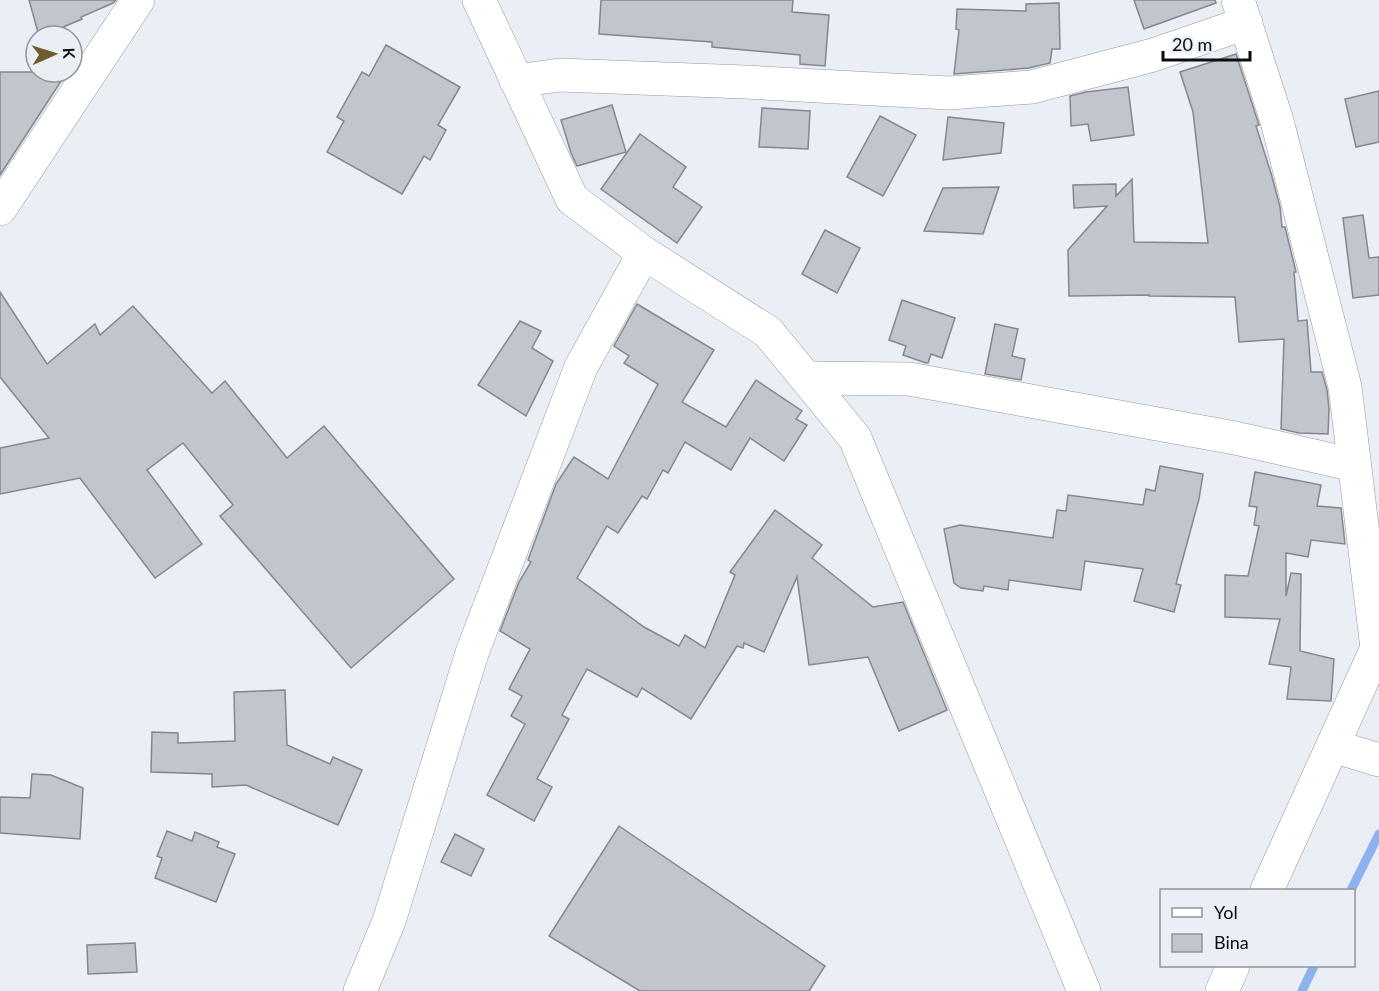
<svg xmlns="http://www.w3.org/2000/svg" width="1379" height="991" viewBox="0 0 1379 991" font-family="Lato,sans-serif">
<rect width="100%" height="100%" fill="#eaeef5"/>
<g fill="none" stroke-linecap="round" stroke-linejoin="round">
<g stroke="#8eb2ee" stroke-width="9">
<path d="M1351,890L1379,834"/>
<path d="M1302,991L1314,966"/>
</g>
</g>
<g fill="#c1c5cc" stroke="#84888e" stroke-width="1.5">
<path d="M29,0H116L113,3L81,17L82,19L42,36H39Z"/>
<path d="M601,0H793L792,12L829,15L825,66L800,64V55L712,47V42L599,34Z"/>
<path d="M1134,0H1215L1216,3L1144,29Z"/>
<path d="M1059,3L1060,49H1052L1050,63L1029,68L954,74L959,30L956,29L957,9L1026,11V4Z"/>
<path d="M386,45L460,87L438,125L446,130L430,160L424,156L402,194L327,152L344,121L337,117L362,72L369,76Z"/>
<path d="M1236,54L1259,125L1256,126L1271,173L1280,207L1282,227H1285L1296,272H1294L1298,321L1307,320L1311,372H1322L1327,390L1329,409L1328,434L1299,433L1281,429L1284,339L1239,342L1235,297L1149,296V295L1069,296L1068,250L1107,206L1074,208L1073,185L1116,184V196L1132,179L1134,242L1208,243L1193,112L1180,72Z"/>
<path d="M0,72H67L0,175Z"/>
<path d="M1128,87L1134,135L1091,141L1088,124L1071,126L1070,96L1086,92Z"/>
<path d="M1379,91V142L1356,147L1345,99Z"/>
<path d="M612,105L626,152L577,166L571,153L561,120Z"/>
<path d="M762,108L810,111L808,149L759,147Z"/>
<path d="M880,116L916,135L883,196L847,177Z"/>
<path d="M948,117L1004,123L1001,153L943,160Z"/>
<path d="M640,134L686,167L673,187L702,207L677,243L601,189Z"/>
<path d="M999,187L983,234L924,231L943,188Z"/>
<path d="M1363,215L1369,258L1379,257V295L1353,298L1343,218Z"/>
<path d="M825,230L860,248L837,293L802,274Z"/>
<path d="M0,292L47,364L95,324L100,335L133,306L212,393L225,381L287,458L324,426L454,579L351,668L220,516L233,505L183,443L147,470L202,544L155,578L80,478L0,494V448L49,438L0,377Z"/>
<path d="M902,300L955,318L942,358L931,354L928,363H926L903,355L906,346L889,340Z"/>
<path d="M637,304L714,350L682,402L726,427L756,380L802,411L796,419L807,425L784,461L750,438L731,470L685,442L668,473L663,470L647,499L642,496L618,533L607,526L577,578L644,627L679,646L685,635L705,648L735,575L730,572L775,510L822,545L812,558L873,607L903,602L947,710L899,731L868,657L809,665L797,577L764,652L744,643L743,648L737,646L691,719L642,688L637,697L587,669L562,715L569,719L537,779L552,787L534,821L487,795L525,724L511,716L522,696L509,689L530,649L500,631L519,582L531,562L528,560L556,484L574,457L608,479L658,384L624,363L629,356L614,346Z"/>
<path d="M520,321L541,331L532,348L553,361L526,416L478,385Z"/>
<path d="M995,324L1018,329L1012,356L1025,359L1021,380L985,374Z"/>
<path d="M1160,466L1203,474L1199,499L1176,584L1181,585L1174,612L1134,601L1143,569L1085,561L1081,590L1009,580L1008,590L984,586L983,591L961,588L954,583L944,529L960,525L1053,538L1057,510L1066,511L1068,495L1143,505L1146,489L1155,491Z"/>
<path d="M1255,472L1321,485L1317,506L1341,508L1345,544L1311,540L1308,557L1286,553V596L1291,573L1301,574L1300,651L1334,659L1331,701L1287,699L1291,667L1269,664L1280,619L1225,617V575L1248,576L1259,526L1254,525L1257,507L1249,506Z"/>
<path d="M285,690L287,745L330,764L333,757L362,770L338,825L246,785L212,787V774L151,772L152,732L178,733V743L235,741L234,692Z"/>
<path d="M32,774L51,775L83,788L80,839L0,833V797L30,798Z"/>
<path d="M619,826L825,966L809,991H640L549,936Z"/>
<path d="M167,831L192,841L195,832L219,842L217,847L235,854L216,902L155,878L162,858L157,856Z"/>
<path d="M455,834L484,849L471,876L441,862Z"/>
<path d="M135,943L137,972L88,974L87,945Z"/>
</g>
<g fill="none" stroke-linecap="round" stroke-linejoin="round">
<g stroke="#94989e" stroke-width="34">
<g id="minor">
<path d="M479,0L572,199L644,253L768,332L855,438L1084,991"/>
<path d="M1238,0L1277,121L1345,387L1377,648L1267,890"/>
<path d="M516,81L560,75L745,82L949,93L1032,87L1153,55L1246,23"/>
<path d="M0,209L138,0"/>
<path d="M806,378L909,379L1235,438L1354,465"/>
<path d="M1333,746L1379,760"/>
<path d="M360,991L389,921L472,653L581,367L644,253"/>
<path d="M1222,991L1233,966"/>
</g>
</g>
<use href="#minor" stroke="#fff" stroke-width="33"/>
</g>
<rect x="1160" y="889" width="195" height="78" fill="#eaeef5" stroke="#919499" stroke-width="1.5"/>
<rect x="1172" y="908" width="30" height="9" fill="#ffffff" stroke="#919499" stroke-width="1.5"/>
<text x="1214" y="919" font-size="18" fill="#0b0d0f">Yol</text>
<rect x="1172" y="934" width="30" height="18" fill="#c1c5cc" stroke="#919499" stroke-width="1.5"/>
<text x="1214" y="949" font-size="18" fill="#0b0d0f">Bina</text>
<g transform="translate(54 54) rotate(87)"><circle r="28" fill="#eaeef5" stroke="#919499" stroke-width="1.5"/>
<path d="M0-4.5L10 22L0 15L-10 22Z" fill="#6c5d2b"/>
<text y="-9" font-size="16" font-weight="bold" text-anchor="middle" fill="#0b0d0f">K</text>
</g>
<path d="M1163 51v9h87v-9" fill="none" stroke="#0b0d0f" stroke-width="3"/>
<text x="1172" y="51" font-size="18" fill="#0b0d0f" stroke="#eaeef5" stroke-width="4.5" paint-order="stroke">20 m</text>
</svg>
